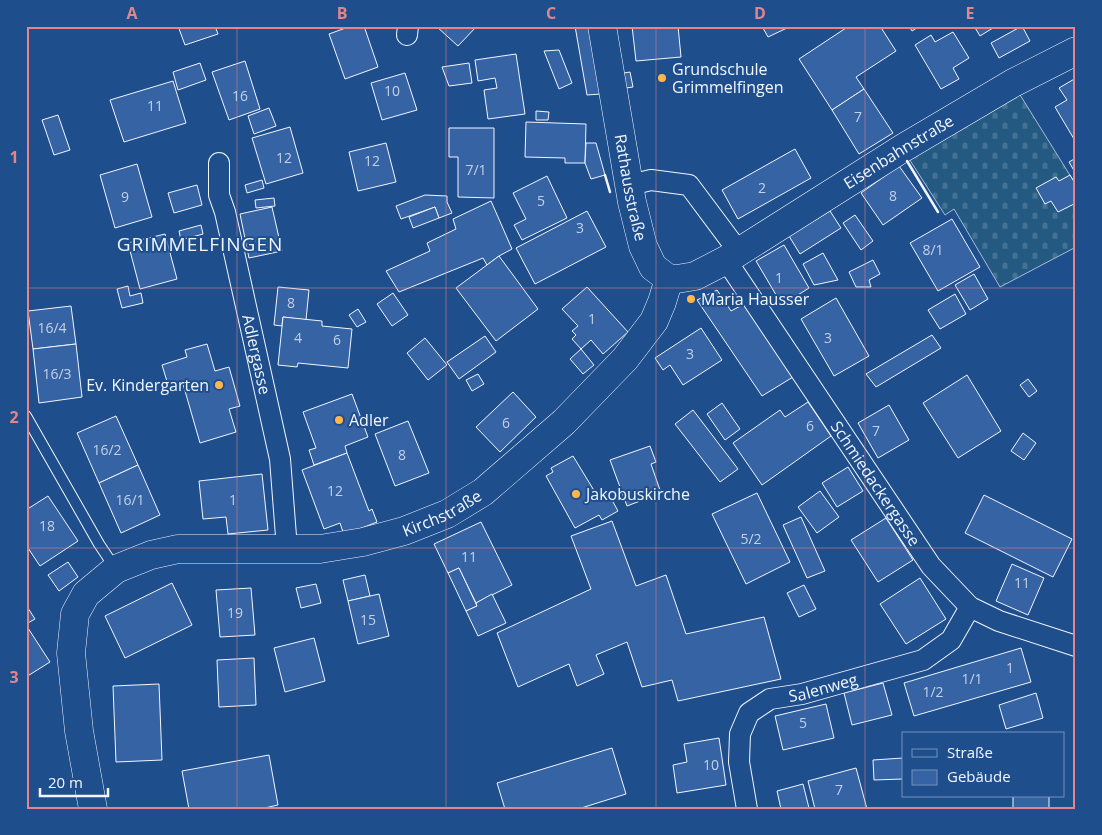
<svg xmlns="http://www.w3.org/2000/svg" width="1102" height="835" viewBox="0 0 1102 835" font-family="'Open Sans',sans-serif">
<defs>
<pattern id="cemetery-stones" width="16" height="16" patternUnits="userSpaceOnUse" patternTransform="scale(1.25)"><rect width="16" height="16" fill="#245a82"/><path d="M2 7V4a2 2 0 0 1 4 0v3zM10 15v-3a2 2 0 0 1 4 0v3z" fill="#447295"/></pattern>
</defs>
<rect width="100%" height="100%" fill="#1f4e8c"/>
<path fill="url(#cemetery-stones)" stroke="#a8bbd7" d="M1017,90L1076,185V247L1000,287L954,209L945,215L906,154Z"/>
<g fill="#3563a3" stroke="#f2f6ff">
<path d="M178,26H215L218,34L185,45Z"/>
<path d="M351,26H364L378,67L345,79L329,34Z"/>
<path d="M436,26H477L458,46Z"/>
<path d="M575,26H590L601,94L587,95Z"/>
<path d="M632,26H678L681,57L636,61Z"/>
<path d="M766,26H786L787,28L768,37L763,28Z"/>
<path d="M849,26H880L896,51L856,77L864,89L832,110L799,59Z"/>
<path d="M909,26H920L912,31Z"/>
<path d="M974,26H996L980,36Z"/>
<path d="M1022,26L1030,41L999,58L991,43Z"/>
<path d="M953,32L969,58L953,68L959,79L941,89L915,45L931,35L935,42Z"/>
<path d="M559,50L572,83L559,89L544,51Z"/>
<path d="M516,54L525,114L488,119L484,90L497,88L495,78L478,81L475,60Z"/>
<path d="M245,61L260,109L229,120L212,72Z"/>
<path d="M200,63L206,80L178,90L173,72Z"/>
<path d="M469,63L472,83L449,86L442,67Z"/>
<path d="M630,72L633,87L626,88L624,73Z"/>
<path d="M405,73L417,110L382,120L371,83Z"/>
<path d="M1076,78V139H1074L1055,107L1067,100L1059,88Z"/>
<path d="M173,81L186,123L124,142L110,100Z"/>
<path d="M864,89L893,133L859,154L832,110Z"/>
<path d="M269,108L276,126L254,134L248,116Z"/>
<path d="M536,111L549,112L548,120H536Z"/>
<path d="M58,115L70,150L54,155L42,120Z"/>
<path d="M526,122L586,124L585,163H565V158L525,157Z"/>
<path d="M290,127L303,173L266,184L252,138Z"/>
<path d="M449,128H494V198L458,197V157H449Z"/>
<path d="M386,143L396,182L358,191L349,152Z"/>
<path d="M586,143H596L605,175L591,179L585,163Z"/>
<path d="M795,149L811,178L738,219L722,190Z"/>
<path d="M1076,158V174L1069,162Z"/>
<path d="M137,164L152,217L115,228L100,175Z"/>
<path d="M899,166L922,198L883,225L861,193Z"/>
<path d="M1070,175L1076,185V203L1058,212L1051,201L1045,204L1036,188L1056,177L1059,181Z"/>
<path d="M547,176L567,218L522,240L514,225L526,219L513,193Z"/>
<path d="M262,180L264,188L247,193L245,185Z"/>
<path d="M197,185L202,205L174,213L168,193Z"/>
<path d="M425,195L447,196V202L452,213L439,218L435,207L401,219L396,206Z"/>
<path d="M274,198L275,206L256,208L255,200Z"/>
<path d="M491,201L512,249L499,256L487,265L483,258L399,292L386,271L430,251L427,243L456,229L453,219Z"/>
<path d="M272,207L282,251L249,258L240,214Z"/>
<path d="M435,207L439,218L413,228L409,217Z"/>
<path d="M587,211L606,247L535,284L516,248Z"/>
<path d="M830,211L841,228L800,254L789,236Z"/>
<path d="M855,215L873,241L861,250L843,223Z"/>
<path d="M952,219L980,267L938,291L910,243Z"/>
<path d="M201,225L203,234L181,240L179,231Z"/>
<path d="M165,234L177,279L140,289L128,243Z"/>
<path d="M784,245L809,288L782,305L756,261Z"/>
<path d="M823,253L838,280L814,285L803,264Z"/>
<path d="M499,256L538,309L496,341L456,288Z"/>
<path d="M873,260L880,274L869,280L871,287H856L849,272Z"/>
<path d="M974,274L988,299L970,310L955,285Z"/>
<path d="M128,286L130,296L141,293L143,303L122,308L117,289Z"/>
<path d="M278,287L309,290L306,320L283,317L282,326L274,325Z"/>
<path d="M587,287L628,332L603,354L591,340L581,349L572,339L576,335L572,331L578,326L562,309Z"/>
<path d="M717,290L731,311L744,304L793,377L762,396L697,300Z"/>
<path d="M393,293L408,315L392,326L377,304Z"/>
<path d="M955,294L966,314L940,329L928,310Z"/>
<path d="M836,298L869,356L834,376L801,319Z"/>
<path d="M71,306L76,344L33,349L28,311Z"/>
<path d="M358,309L366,322L357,327L349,315Z"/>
<path d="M283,317L322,321V326L352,329L348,368L298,363L297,367L278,365Z"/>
<path d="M701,328L722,360L683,385L670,365L663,370L655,358Z"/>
<path d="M932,335L941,348L876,387L866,374Z"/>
<path d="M485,336L496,352L459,379L447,362Z"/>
<path d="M425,338L447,365L428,380L407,353Z"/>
<path d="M76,344L82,397L39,403L33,349Z"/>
<path d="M207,344L215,371L229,367L240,406L229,409L236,432L200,443L183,384L169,388L162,365L187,357L185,350Z"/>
<path d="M581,349L594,365L583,374L570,359Z"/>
<path d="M478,374L484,384L472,391L466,380Z"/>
<path d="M967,375L1001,431L958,458L923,403Z"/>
<path d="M1028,379L1037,391L1029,397L1020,385Z"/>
<path d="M513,392L536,417L500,452L476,427Z"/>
<path d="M352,394L368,437L345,446L347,453L314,465L309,450L316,448L303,412Z"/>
<path d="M808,402L831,436L762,485L733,443L780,410L785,417Z"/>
<path d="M722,403L740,429L725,440L707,414Z"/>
<path d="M889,405L909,440L878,458L858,423Z"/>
<path d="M693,410L738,469L720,482L675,424Z"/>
<path d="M116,416L138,465L99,483L77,433Z"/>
<path d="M408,421L429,473L395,486L375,434Z"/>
<path d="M1023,433L1036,443L1024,460L1011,451Z"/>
<path d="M650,446L656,462L651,464L661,493L627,506L610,460Z"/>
<path d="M347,453L369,511L372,509L377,522L344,535L340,523L324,529L302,470Z"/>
<path d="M573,456L598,497L607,491L618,511L602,520L599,515L575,528L546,476L553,472L551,468Z"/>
<path d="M138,465L160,515L121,533L99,483Z"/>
<path d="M848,467L863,491L837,507L822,483Z"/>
<path d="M262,474L268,530L228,534L226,517L203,519L199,481Z"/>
<path d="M820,491L839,517L817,533L798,507Z"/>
<path d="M757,493L790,562L746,584L712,514Z"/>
<path d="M984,495L1072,539L1053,577L965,533Z"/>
<path d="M48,496L78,541L40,566L26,545V510Z"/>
<path d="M801,517L825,571L807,578L783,525Z"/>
<path d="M886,518L913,560L878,582L851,540Z"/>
<path d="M612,521L636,586L666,575L686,634L764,617L781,679L678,701L672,680L642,687L627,642L596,655L604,674L577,686L569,664L518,687L497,633L591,589L571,536Z"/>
<path d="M481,522L512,585L476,603L459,568L448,573L434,544Z"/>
<path d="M68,562L78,577L59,591L48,575Z"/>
<path d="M1012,564L1044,578L1028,615L996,601Z"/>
<path d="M459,568L477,606L466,611L448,573Z"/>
<path d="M365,575L370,596L348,601L343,580Z"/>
<path d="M920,578L946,619L906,644L880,604Z"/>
<path d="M172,583L192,625L125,658L105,616Z"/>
<path d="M316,584L321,603L301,608L296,588Z"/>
<path d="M804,585L816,609L799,617L787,593Z"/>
<path d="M251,588L255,635L220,637L216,590Z"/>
<path d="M379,594L389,636L358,644L348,601Z"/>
<path d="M492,594L506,623L478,636L466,611L477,606L476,603Z"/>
<path d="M26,605L35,619L26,624Z"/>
<path d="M26,625L50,662L26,677Z"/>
<path d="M314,638L325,681L285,692L274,648Z"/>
<path d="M1021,648L1031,682L914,716L904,683Z"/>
<path d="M254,658L256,705L219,707L217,660Z"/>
<path d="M883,683L892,715L852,725L844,693Z"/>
<path d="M159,684L162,760L116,762L113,686Z"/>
<path d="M1036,693L1043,718L1006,729L999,705Z"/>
<path d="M826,704L834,738L783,750L775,716Z"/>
<path d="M719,738L726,785L677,793L673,765L687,762L684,744Z"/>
<path d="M612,748L626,794L578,809H505L497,783Z"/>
<path d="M269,755L278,805L260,809H189L182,771Z"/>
<path d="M903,758V779L874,780L873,760Z"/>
<path d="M856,768L867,809H815L808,781Z"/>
<path d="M803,784L809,808L781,809L777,791Z"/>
<rect x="1013" y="796" width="36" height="13"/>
</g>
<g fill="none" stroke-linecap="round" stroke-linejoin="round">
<g stroke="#f2f6ff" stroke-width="12">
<path id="lane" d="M26,416L99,544L115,568"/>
</g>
<g stroke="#f2f6ff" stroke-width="22">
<g id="street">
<path d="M407,35L408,26"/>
<path id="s1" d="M219,163V195L225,212L280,459L287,549"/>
<path d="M630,185L651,180L689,185L739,252"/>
<path id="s2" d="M726,260L931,566L970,607L999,621L1076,646"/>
<path id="s3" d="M747,809L739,762L740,734L749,713L770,699L802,694L923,660L951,640L970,607"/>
</g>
</g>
<g stroke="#f2f6ff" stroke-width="29">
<g id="secondary">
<path id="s4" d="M602,26L632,202L643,246L653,267L669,279H677L695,276L726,260L903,148L1013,83L1076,51"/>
<path id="s5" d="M93,809L79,731L71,653L75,614L86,594L116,569L151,555L178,549H320L363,542L404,531L447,514L483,492L564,422L625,359L654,321L662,302L669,279"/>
</g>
</g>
<use href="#lane" stroke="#1f4e8c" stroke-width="10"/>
<use href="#street" stroke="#1f4e8c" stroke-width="20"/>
<use href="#secondary" stroke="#1f4e8c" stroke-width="28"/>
<g stroke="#f2f6ff" stroke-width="2.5">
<path d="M907,161L938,212"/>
<path d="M605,175L610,192"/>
</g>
</g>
<path fill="none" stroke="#e38589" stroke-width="1" stroke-opacity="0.55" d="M237,26V809M446,26V809M656,26V809M865,26V809M26,288H1076M26,548H1076"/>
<g fill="#ffb74d" stroke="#1f4e8c" stroke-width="2">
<circle cx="662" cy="78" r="5"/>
<circle cx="691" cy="299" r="5"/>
<circle cx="219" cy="385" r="5"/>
<circle cx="339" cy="420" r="5"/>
<circle cx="576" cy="494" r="5"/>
</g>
<g text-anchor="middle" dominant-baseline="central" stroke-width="4" stroke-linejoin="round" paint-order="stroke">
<g font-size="14" fill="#c3d1e8">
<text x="392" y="90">10</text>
<text x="240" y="95">16</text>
<text x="155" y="105">11</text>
<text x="858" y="116">7</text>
<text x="284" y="157">12</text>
<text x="372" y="160">12</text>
<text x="476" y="169">7/1</text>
<text x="762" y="187">2</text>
<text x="893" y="195">8</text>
<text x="125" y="196">9</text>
<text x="541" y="200">5</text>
<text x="580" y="227">3</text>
<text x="933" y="249">8/1</text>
<text x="779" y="277">1</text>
<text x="291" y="302">8</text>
<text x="592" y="318">1</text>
<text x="52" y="327">16/4</text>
<text x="298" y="337">4</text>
<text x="828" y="337">3</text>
<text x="337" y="339">6</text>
<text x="690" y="353">3</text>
<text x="57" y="373">16/3</text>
<text x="506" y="422">6</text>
<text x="810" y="425">6</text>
<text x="876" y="430">7</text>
<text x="107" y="449">16/2</text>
<text x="402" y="454">8</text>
<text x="335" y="490">12</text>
<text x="130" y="499">16/1</text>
<text x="233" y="499">1</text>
<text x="47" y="525">18</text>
<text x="751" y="538">5/2</text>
<text x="469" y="556">11</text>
<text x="1022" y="582">11</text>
<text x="235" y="612">19</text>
<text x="368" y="619">15</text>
<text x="1010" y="667">1</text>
<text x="972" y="678">1/1</text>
<text x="933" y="691">1/2</text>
<text x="803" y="722">5</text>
<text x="711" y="764">10</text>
<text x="839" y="789">7</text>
</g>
<g font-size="16" fill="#f2f6ff" stroke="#1f4e8c" text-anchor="start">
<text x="672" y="69">Grundschule<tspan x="672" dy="18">Grimmelfingen</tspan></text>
<text x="701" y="299">Maria Hausser</text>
<text x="209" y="385" text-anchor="end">Ev. Kindergarten</text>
<text x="349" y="420">Adler</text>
<text x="586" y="494">Jakobuskirche</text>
</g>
<g font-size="16" fill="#f2f6ff" stroke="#1f4e8c">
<text stroke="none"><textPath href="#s4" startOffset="532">Eisenbahnstraße</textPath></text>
<text stroke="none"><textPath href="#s4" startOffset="164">Rathausstraße</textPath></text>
<text stroke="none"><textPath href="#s1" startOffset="196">Adlergasse</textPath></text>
<text stroke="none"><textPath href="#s2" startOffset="269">Schmiedackergasse</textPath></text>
<text stroke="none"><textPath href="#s5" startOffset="594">Kirchstraße</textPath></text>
<text stroke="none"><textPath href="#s3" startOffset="178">Salenweg</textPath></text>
</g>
<g font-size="19" letter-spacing="1" fill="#f2f6ff" stroke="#1f4e8c">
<text x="200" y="244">GRIMMELFINGEN</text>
</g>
</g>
<rect width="1102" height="835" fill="none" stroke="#1f4e8c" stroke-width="55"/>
<rect x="902" y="732" width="162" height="65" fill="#1f4e8c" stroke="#7391ba"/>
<rect x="912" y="749" width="25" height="8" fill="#1f4e8c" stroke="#7391ba"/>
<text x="947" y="758" font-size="15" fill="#f2f6ff">Straße</text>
<rect x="912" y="770" width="25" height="15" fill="#3563a3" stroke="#7391ba"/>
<text x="947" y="782" font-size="15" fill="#f2f6ff">Gebäude</text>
<path d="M40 788v8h68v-8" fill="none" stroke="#f2f6ff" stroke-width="2.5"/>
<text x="48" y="788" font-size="15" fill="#f2f6ff" stroke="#1f4e8c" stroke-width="4" paint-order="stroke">20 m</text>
<rect x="28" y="28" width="1046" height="780" fill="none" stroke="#e38589" stroke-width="2"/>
<g font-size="16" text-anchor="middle" font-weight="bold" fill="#e38589">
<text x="132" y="19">A</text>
<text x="342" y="19">B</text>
<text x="551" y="19">C</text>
<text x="760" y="19">D</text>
<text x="970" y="19">E</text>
<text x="14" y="163">1</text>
<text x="14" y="423">2</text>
<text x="14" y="683">3</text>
</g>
</svg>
